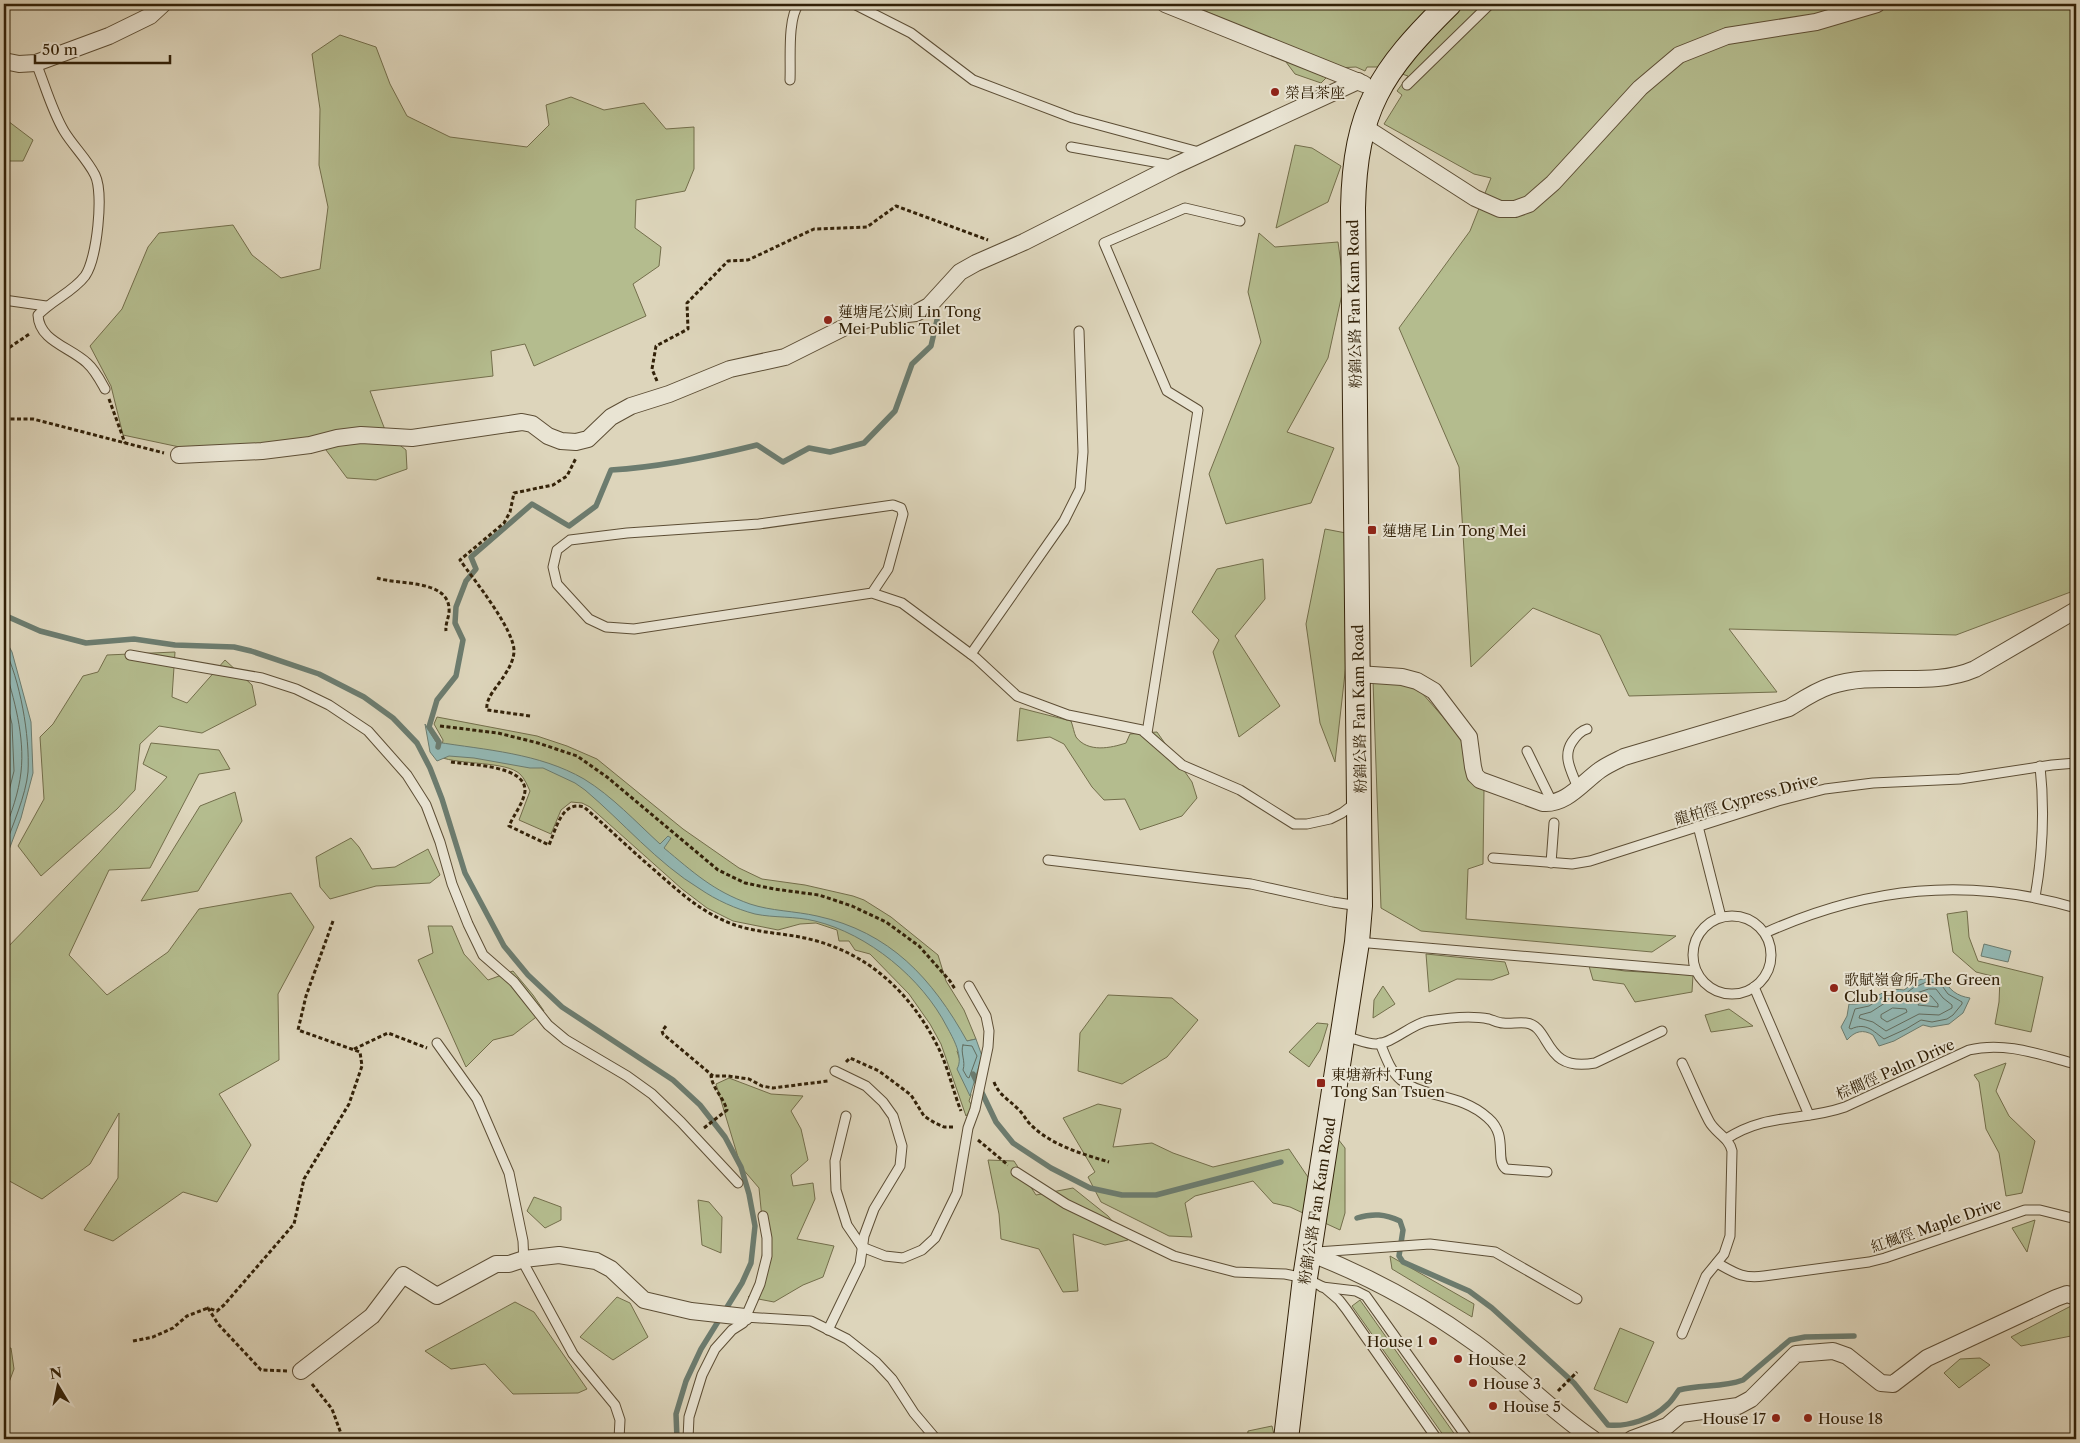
<svg xmlns="http://www.w3.org/2000/svg" width="2080" height="1443" viewBox="0 0 2080 1443" font-family="'Libre Caslon Text','Noto Serif TC',serif">
<rect width="100%" height="100%" fill="#ddd5bb"/>
<filter id="stains"><feTurbulence type="fractalNoise" baseFrequency=".004" numOctaves="4"/><feColorMatrix values="0 0 0 0 .2 0 0 0 0 .09 0 0 0 0 .02 0 0 0 .5 -.17"/></filter>
<radialGradient id="worn" r=".72"><stop offset=".6" stop-color="#630" stop-opacity="0"/><stop offset="1" stop-color="#630" stop-opacity=".3"/></radialGradient>
<g fill="#b4bc8e" stroke="#736e4b">
<path d="M1188,4H2076V590L1956,635L1729,629L1777,692L1629,696L1600,635L1533,608L1471,667L1459,467L1399,328L1470,231L1491,178L1474,174L1384,124L1402,95L1397,91L1408,76L1381,67H1367L1365,71L1356,67L1336,68L1321,83L1295,74L1277,50L1241,26Z"/>
<path d="M340,35L376,47L390,84L407,116L450,137L527,147L549,125L546,105L571,97L604,110L644,103L666,129L694,127V169L685,191L636,200L635,228L661,247L659,266L633,284L646,316L534,366L525,344L491,351L493,376L370,391L387,435L406,450L407,469L376,480L347,478L320,442L203,452L123,435L111,386L90,346L122,309L148,247L159,233L233,225L252,255L281,278L320,269L328,207L319,165L320,109L312,54Z"/>
<path d="M4,118L33,140L23,161H4Z"/>
<path d="M1295,145L1312,148L1341,166L1328,202L1276,228Z"/>
<path d="M1259,233L1275,247L1338,242L1344,285L1328,358L1287,432L1334,448L1311,503L1226,524L1209,474L1261,342L1248,292Z"/>
<path d="M1325,529L1346,533V664L1335,762L1320,723L1306,624Z"/>
<path d="M1263,559L1265,599L1235,636L1280,706L1239,737L1213,652L1219,640L1192,612L1217,569Z"/>
<path d="M175,652L172,697L187,703L225,660L252,685L256,705L202,733L159,726L140,744L135,790L117,809L41,876L18,846L44,799L40,737L53,724L83,676L98,672L107,655Z"/>
<path d="M1373,680L1403,683L1422,693L1443,717L1461,739L1465,765L1484,789L1483,864L1468,869L1466,919L1676,936L1652,952L1421,931L1381,908Z"/>
<path d="M1020,708L1071,721C1073,726 1074,733 1076,737C1088,753 1111,748 1126,743L1130,734L1157,732L1192,782L1197,798L1182,816L1140,830L1125,799L1104,800L1092,787L1064,744L1050,737L1017,741Z"/>
<path d="M437,717L537,736L567,746L597,759L683,829L739,868L762,879L805,885L853,896L864,900L891,917L938,955L946,981L964,1010L976,1039L967,1041L957,1051L971,1095L969,1101L973,1107L966,1116L941,1044L930,1024L909,994L870,954L855,950L849,941H839L837,930L816,923L800,924L778,930L733,921L707,908L682,889L590,807L582,803L571,802L561,810L551,834L519,820L530,791C527,785 525,779 520,774C506,761 460,765 440,757L443,740L434,724Z"/>
<path d="M151,743L219,750L230,769L199,774L150,868L109,870L69,955L107,995L168,952L199,909L291,893L314,927L278,994L279,1060L219,1094L251,1145L217,1202L183,1192L113,1241L84,1230L118,1178L119,1113L90,1164L42,1199L4,1178V951L99,853L167,777L143,764Z"/>
<path d="M235,792L242,821L198,891L141,901L200,806Z"/>
<path d="M351,838L359,847L372,869L395,867L428,849L440,875L430,883L376,886L330,899L320,887L316,857Z"/>
<path d="M1967,911L1969,937L1978,961L2043,977L2031,1032L1995,1024L1999,1002L2000,978L1976,972L1953,952L1947,914Z"/>
<path d="M428,926H452L464,954L488,980L513,971L533,995L544,1011L513,1035L493,1040L466,1067L418,960L433,953Z"/>
<path d="M1426,954L1505,962L1509,974L1492,980L1457,979L1429,992Z"/>
<path d="M1589,966L1625,971L1693,975L1692,992L1635,1002L1624,984L1593,980Z"/>
<path d="M1383,986L1395,1004L1373,1018L1374,1000Z"/>
<path d="M1108,995L1172,998L1198,1020L1167,1057L1122,1084L1078,1071L1080,1033Z"/>
<path d="M1729,1009L1753,1026L1711,1032L1705,1015Z"/>
<path d="M1317,1023L1328,1024L1320,1050L1309,1067L1289,1052Z"/>
<path d="M2006,1063L1996,1091L2009,1116L2035,1141L2022,1193L2006,1196L1999,1153L1986,1129L1979,1082L1974,1075Z"/>
<path d="M729,1078L771,1094L803,1096L791,1111L801,1129L808,1160L791,1175L793,1186L813,1183L815,1199L797,1239L834,1246L823,1277L803,1285L774,1302L748,1297L759,1286L764,1239L759,1188L741,1167L716,1084Z"/>
<path d="M1098,1104L1121,1109L1113,1147L1152,1143L1173,1153L1213,1167L1289,1149L1312,1183L1331,1130L1345,1148V1213L1340,1230L1290,1207L1273,1203L1253,1181L1195,1196L1185,1203L1192,1237L1169,1236L1101,1202L1088,1177L1095,1172L1063,1118Z"/>
<path d="M988,1160L1014,1161L1036,1195L1073,1188L1108,1216L1128,1240L1105,1245L1073,1234L1078,1291L1063,1292L1039,1249L1001,1239L999,1214Z"/>
<path d="M534,1197L561,1207V1220L545,1228L527,1211Z"/>
<path d="M698,1200L709,1202L722,1217L721,1253L702,1245Z"/>
<path d="M2035,1220L2027,1252L2012,1228Z"/>
<path d="M1390,1256L1474,1304L1472,1317L1392,1269Z"/>
<path d="M617,1297L630,1303L648,1337L613,1360L580,1337Z"/>
<path d="M1360,1300L1458,1439H1446L1352,1306Z"/>
<path d="M515,1302L534,1312L587,1389L578,1393L513,1394L485,1364L451,1369L425,1351Z"/>
<path d="M2073,1305L2076,1307V1335L2021,1346L2011,1337Z"/>
<path d="M1620,1328L1654,1342L1627,1403L1594,1389Z"/>
<path d="M11,1348L14,1369L5,1393L4,1349Z"/>
<path d="M1980,1358L1990,1365L1959,1388L1944,1373L1960,1359Z"/>
<path d="M1272,1426L1275,1439H1247L1248,1431Z"/>
</g>
<g fill="#93b8b4" stroke="#6c7c6f">
<path d="M4,637L12,652L31,722L33,773L21,818L4,863Z"/>
<path d="M425,724L436,742C486,750 539,753 584,779C612,796 636,822 660,844L668,836L671,838L664,848C693,872 713,891 750,904C771,911 795,911 817,916C890,932 932,978 967,1041L976,1039L982,1056L970,1096L957,1069C964,1057 953,1038 947,1027C922,978 868,934 815,921C795,916 774,918 755,914C736,909 716,900 700,889C657,863 623,822 585,790L575,783L543,768H530L474,758L449,756L437,761L430,752Z"/>
<path d="M1984,944L2011,951L2008,962L1981,956Z"/>
<path d="M1935,977L1943,978C1949,990 1957,996 1970,998L1963,1013L1949,1024L1931,1027L1923,1025L1894,1041L1879,1046L1873,1035C1863,1029 1855,1031 1847,1040L1841,1027L1847,1016L1849,1004C1872,1006 1880,986 1904,990L1918,980Z"/>
</g>
<g fill="none" stroke-linecap="round" stroke-linejoin="round">
<g stroke="#626c5e" stroke-width="1">
<path d="M4,648C20,679 30,736 28,772C26,795 12,827 4,849"/>
<path d="M4,665C14,699 25,736 21,772C19,792 11,814 4,832"/>
<path d="M4,691L12,724L14,771L4,811"/>
<path d="M1927,982L1940,983L1948,994L1962,1002V1004L1953,1015L1947,1019L1932,1022L1921,1020L1906,1029L1884,1039C1873,1031 1866,1022 1851,1029L1849,1028L1855,1009L1869,1006L1886,995L1905,994L1913,988Z"/>
<path d="M1929,989H1936L1943,998L1952,1005V1008L1939,1015L1919,1014L1886,1031L1873,1022L1859,1018L1860,1015L1871,1012L1888,1001L1908,1000L1917,993Z"/>
<path d="M1931,996L1938,1004V1007L1918,1005L1921,1000Z"/>
<path d="M1893,1008L1906,1009L1907,1012L1887,1022L1881,1018V1015Z"/>
<path d="M963,1045L972,1046L977,1056L969,1078L967,1077L963,1070C966,1061 960,1053 963,1045Z"/>
</g>
<g stroke="#6c7c6f" stroke-width="5.5">
<path d="M4,615L40,631L86,643L134,639L175,645L234,647L251,651L319,674L364,697L393,718L417,743L430,768L442,799L465,873L504,946L528,975L562,1007L673,1080L700,1105L725,1137L741,1167L749,1194L755,1226L751,1263L742,1283L701,1349L686,1381L676,1414L677,1439"/>
<path d="M438,747L439,742L429,727L437,700L456,676L463,640L455,623L456,607L466,581L476,569L471,557L532,504L569,526L596,506L611,470C661,467 709,457 757,445L783,462L809,448L830,452L864,443L895,411L912,364L931,346L937,320"/>
<path d="M973,1074L996,1122L1013,1143L1051,1168L1090,1188L1122,1195H1156L1281,1162"/>
<path d="M1357,1218C1373,1213 1385,1214 1400,1221L1403,1230L1399,1256L1403,1262L1469,1291L1492,1308L1574,1383L1608,1425C1627,1427 1653,1419 1667,1405C1672,1401 1675,1395 1679,1390C1700,1384 1722,1388 1743,1380L1790,1340L1805,1337L1854,1336"/>
</g>
<g stroke="#5d4e35" stroke-width="11">
<g id="service">
<path d="M854,4L911,33L973,80L1073,118L1199,152"/>
<path d="M36,63C45,85 52,111 64,131C73,146 87,159 95,175C104,193 97,259 85,276C73,292 52,300 38,315C39,341 70,347 87,363C95,370 100,380 105,389"/>
<path d="M790,80C791,61 787,18 799,4"/>
<path d="M1407,85L1490,4"/>
<path d="M1071,147L1171,165"/>
<path d="M4,300L46,306"/>
<path d="M872,593L888,569L903,514L901,508L893,505L759,524L627,533L570,540L557,550L553,567L557,584L589,619L606,627L634,629L872,593L902,603L976,658L1017,696L1068,715L1142,730L1182,765L1240,790L1294,824H1307L1330,819L1342,813L1355,803"/>
<path d="M971,654L1064,521L1080,489L1083,452L1079,331"/>
<path d="M130,655L262,678L296,689L329,705L368,731L407,775L426,805L440,842L452,884L468,924L483,955L514,982L548,1025L566,1040L627,1076L652,1094L681,1122L738,1183"/>
<path d="M1147,733L1198,410L1167,391L1104,243L1185,208L1240,221"/>
<path d="M1527,751L1553,804"/>
<path d="M1578,788C1572,772 1562,757 1572,742C1576,736 1580,731 1587,729"/>
<path d="M1698,826L1721,917"/>
<path d="M1493,858L1572,864L1590,861L1778,801L1825,789L1873,783L1960,779L2052,765L2076,763"/>
<path d="M1048,860L1251,884L1333,902L1359,906"/>
<path d="M1551,863L1554,823"/>
<path d="M2035,897C2043,852 2045,812 2040,766"/>
<circle cx="1732" cy="955" r="39"/>
<path d="M1765,933C1867,887 1967,876 2076,908"/>
<path d="M1357,942L1696,971"/>
<path d="M1754,987L1809,1115"/>
<path d="M1343,1036C1354,1038 1366,1044 1376,1044C1392,1044 1411,1024 1428,1021C1446,1018 1470,1015 1489,1019C1493,1020 1498,1023 1503,1023C1511,1024 1518,1022 1526,1023C1552,1026 1542,1073 1595,1063L1662,1031"/>
<path d="M437,1043L477,1099L509,1173L523,1241L524,1264L573,1354L615,1405L620,1420L619,1439"/>
<path d="M1380,1043C1385,1055 1390,1071 1401,1080C1426,1099 1461,1093 1488,1118C1509,1136 1494,1160 1506,1169L1547,1172"/>
<path d="M846,1116L835,1161L836,1190L847,1225L862,1247L885,1256L903,1258L922,1250L935,1238L957,1193L968,1128L975,1109L988,1047L989,1031L986,1016L969,986"/>
<path d="M1726,1139C1768,1112 1802,1122 1845,1107L1969,1050C2005,1041 2041,1055 2076,1064"/>
<path d="M1016,1172L1066,1204L1174,1256L1235,1272L1285,1274L1305,1278L1325,1288L1339,1300L1346,1309L1437,1439"/>
<path d="M1317,1252L1430,1244L1495,1252L1577,1299"/>
<path d="M1717,1263C1735,1273 1743,1279 1764,1276L1869,1262L1885,1258L2025,1210H2040L2076,1219"/>
<path d="M1322,1287L1356,1291L1366,1296L1468,1439"/>
<path d="M745,1317L811,1321L847,1339L876,1362L892,1379L914,1413L936,1439"/>
<path d="M828,1330L860,1264L864,1236L874,1209L900,1166L902,1146L893,1116L883,1102L866,1086L835,1071"/>
<path d="M1682,1334L1706,1276L1724,1254L1730,1236L1732,1151C1729,1137 1715,1133 1709,1121C1699,1102 1691,1082 1682,1063"/>
<path d="M688,1439L689,1417L702,1375L715,1349L732,1330L743,1323L760,1284L767,1256V1238L763,1216"/>
</g>
</g>
<g stroke="#5d4e35" stroke-width="18">
<g id="minor">
<path d="M1165,4L1364,84"/>
<path d="M4,61L19,64L36,63L109,36L150,16L163,4"/>
<path d="M1363,126L1475,198L1500,209H1515L1529,204L1553,183L1640,88L1679,55L1727,36L1816,22L1877,4"/>
<path d="M179,455L262,451L310,445L337,438L361,435L412,438L522,422L532,424L548,436L561,441L576,442L588,439L611,417L631,406L669,394L730,369L785,357L851,324L872,318L916,313L929,306L960,272L976,263L1024,242L1174,166L1358,81"/>
<path d="M1358,674L1402,677L1417,681L1434,691L1469,737L1473,767L1475,775L1480,780L1543,803C1566,805 1582,783 1600,770C1607,765 1616,761 1624,757L1789,708C1802,700 1815,691 1830,686C1877,670 1929,689 1975,669L2076,610"/>
<path d="M1309,1253C1367,1275 1425,1307 1475,1343C1516,1373 1551,1411 1593,1439"/>
<path d="M301,1371L372,1316L403,1275L437,1296L496,1264H509L524,1259L559,1255L596,1261L611,1269L644,1300L691,1311L745,1317"/>
<path d="M1632,1439L1667,1426L1681,1414L1738,1406L1751,1399L1796,1354L1833,1351L1847,1356L1881,1383L1893,1384L1927,1358L2056,1298L2067,1294L2076,1297"/>
</g>
</g>
<g stroke="#322108" stroke-width="26">
<path id="secondary" d="M1286,1439L1305,1278L1357,942L1360,906L1353,208C1355,109 1381,71 1449,4"/>
</g>
<g stroke="#322108" stroke-width="3" stroke-dasharray="4 2.5" stroke-linecap="butt">
<path d="M4,351L31,333"/>
<path d="M657,381L652,369L656,346L688,329L687,303L728,261L748,260L814,229L867,227L896,206L988,240"/>
<path d="M109,399L125,443"/>
<path d="M4,419H33L164,453"/>
<path d="M377,578C397,585 447,579 449,608C450,616 445,623 446,631"/>
<path d="M530,716L487,710C485,698 498,686 504,676C509,668 513,662 514,652C515,630 474,580 460,560L504,523L510,512L514,493L553,485L567,476L576,458"/>
<path d="M440,726L498,733L538,743L577,756L607,777L718,870L745,883L774,889L819,895L852,906L886,922L919,946L950,981L955,989"/>
<path d="M451,762C469,765 526,765 525,791C524,802 513,816 509,826L549,845C556,829 562,800 584,807C607,827 629,848 652,868C675,888 697,909 725,921C753,934 784,932 813,940C871,955 912,995 938,1047C948,1067 953,1091 961,1111"/>
<path d="M666,1026L662,1031L663,1034L713,1076"/>
<path d="M354,1049L388,1033L427,1048"/>
<path d="M846,1062L850,1058L879,1071L911,1095L924,1116L935,1123L944,1127H955"/>
<path d="M994,1082C999,1095 1008,1099 1017,1108C1022,1112 1025,1118 1029,1123C1050,1145 1082,1154 1109,1162"/>
<path d="M704,1128L727,1110C723,1097 713,1089 711,1076H728L749,1079L762,1086L773,1088L828,1081"/>
<path d="M978,1140L1008,1165"/>
<path d="M133,1341L153,1337L173,1328L187,1316L208,1308"/>
<path d="M287,1371L261,1370L218,1324L208,1308L217,1311L224,1305L294,1224L304,1179L349,1104L362,1066L360,1052L298,1030L306,996L333,921"/>
<path d="M312,1384L332,1409L343,1439"/>
<path d="M1558,1391L1577,1372"/>
</g>
<use href="#service" stroke="#e9e4d3" stroke-width="9"/>
<use href="#minor" stroke="#e9e4d3" stroke-width="16"/>
<use href="#secondary" stroke="#e9e4d3" stroke-width="24"/>
</g>
<g fill="#8f2418" stroke="#e9e4d3" stroke-width="2">
<circle cx="1275" cy="92" r="5"/>
<circle cx="828" cy="320" r="5"/>
<rect x="1367" y="525" width="10" height="10" rx="2.5"/>
<circle cx="1834" cy="988" r="5"/>
<rect x="1316" y="1078" width="10" height="10" rx="2.5"/>
<circle cx="1433" cy="1341" r="5"/>
<circle cx="1458" cy="1359" r="5"/>
<circle cx="1473" cy="1383" r="5"/>
<circle cx="1493" cy="1406" r="5"/>
<circle cx="1776" cy="1418" r="5"/>
<circle cx="1808" cy="1418" r="5"/>
</g>
<g text-anchor="middle" dominant-baseline="central" stroke-width="4" stroke-linejoin="round" paint-order="stroke">
<g font-size="15" fill="#322108" stroke="#e9e4d3" text-anchor="start">
<text x="1285" y="92">榮昌茶座</text>
<text x="838" y="311">蓮塘尾公廁 Lin Tong<tspan x="838" dy="17">Mei Public Toilet</tspan></text>
<text x="1382" y="530">蓮塘尾 Lin Tong Mei</text>
<text x="1844" y="979">歌賦嶺會所 The Green<tspan x="1844" dy="17">Club House</tspan></text>
<text x="1331" y="1074">東塘新村 Tung<tspan x="1331" dy="17">Tong San Tsuen</tspan></text>
<text x="1423" y="1341" text-anchor="end">House 1</text>
<text x="1468" y="1359">House 2</text>
<text x="1483" y="1383">House 3</text>
<text x="1503" y="1406">House 5</text>
<text x="1766" y="1418" text-anchor="end">House 17</text>
<text x="1818" y="1418">House 18</text>
</g>
<g font-size="15" fill="#322108" stroke="#e9e4d3">
<text transform="translate(1354 304) rotate(-91)">粉錦公路 Fan Kam Road</text>
<text transform="translate(1359 709) rotate(-91)">粉錦公路 Fan Kam Road</text>
<text transform="translate(1746 799) rotate(-16)">龍柏徑 Cypress Drive</text>
<text transform="translate(1895 1069) rotate(-24)">棕櫚徑 Palm Drive</text>
<text transform="translate(1317 1201) rotate(-81)">粉錦公路 Fan Kam Road</text>
<text transform="translate(1936 1225) rotate(-19)">紅楓徑 Maple Drive</text>
</g>
</g>
<rect width="2080" height="1443" fill="none" stroke="#ddd5bb" stroke-width="20"/>
<rect x="5" y="5" width="2070" height="1433" fill="none" stroke="#322108" stroke-width="2.5"/>
<rect x="10" y="10" width="2060" height="1423" fill="none" stroke="#322108"/>
<g transform="translate(58 1386) rotate(350)" stroke="#e9e4d3" stroke-width="4" paint-order="stroke">
<path d="M0-4L9 19L0 12L-9 19Z" fill="#322108"/>
<text y="-8" font-size="14" font-weight="bold" text-anchor="middle" fill="#322108">N</text>
</g>
<path d="M35 55v8h135v-8" fill="none" stroke="#322108" stroke-width="2.5"/>
<text x="42" y="55" font-size="15" fill="#322108" stroke="#e9e4d3" stroke-width="4" paint-order="stroke">50 m</text>
<rect width="100%" height="100%" filter="url(#stains)"/>
<rect width="100%" height="100%" fill="url(#worn)"/>
</svg>
